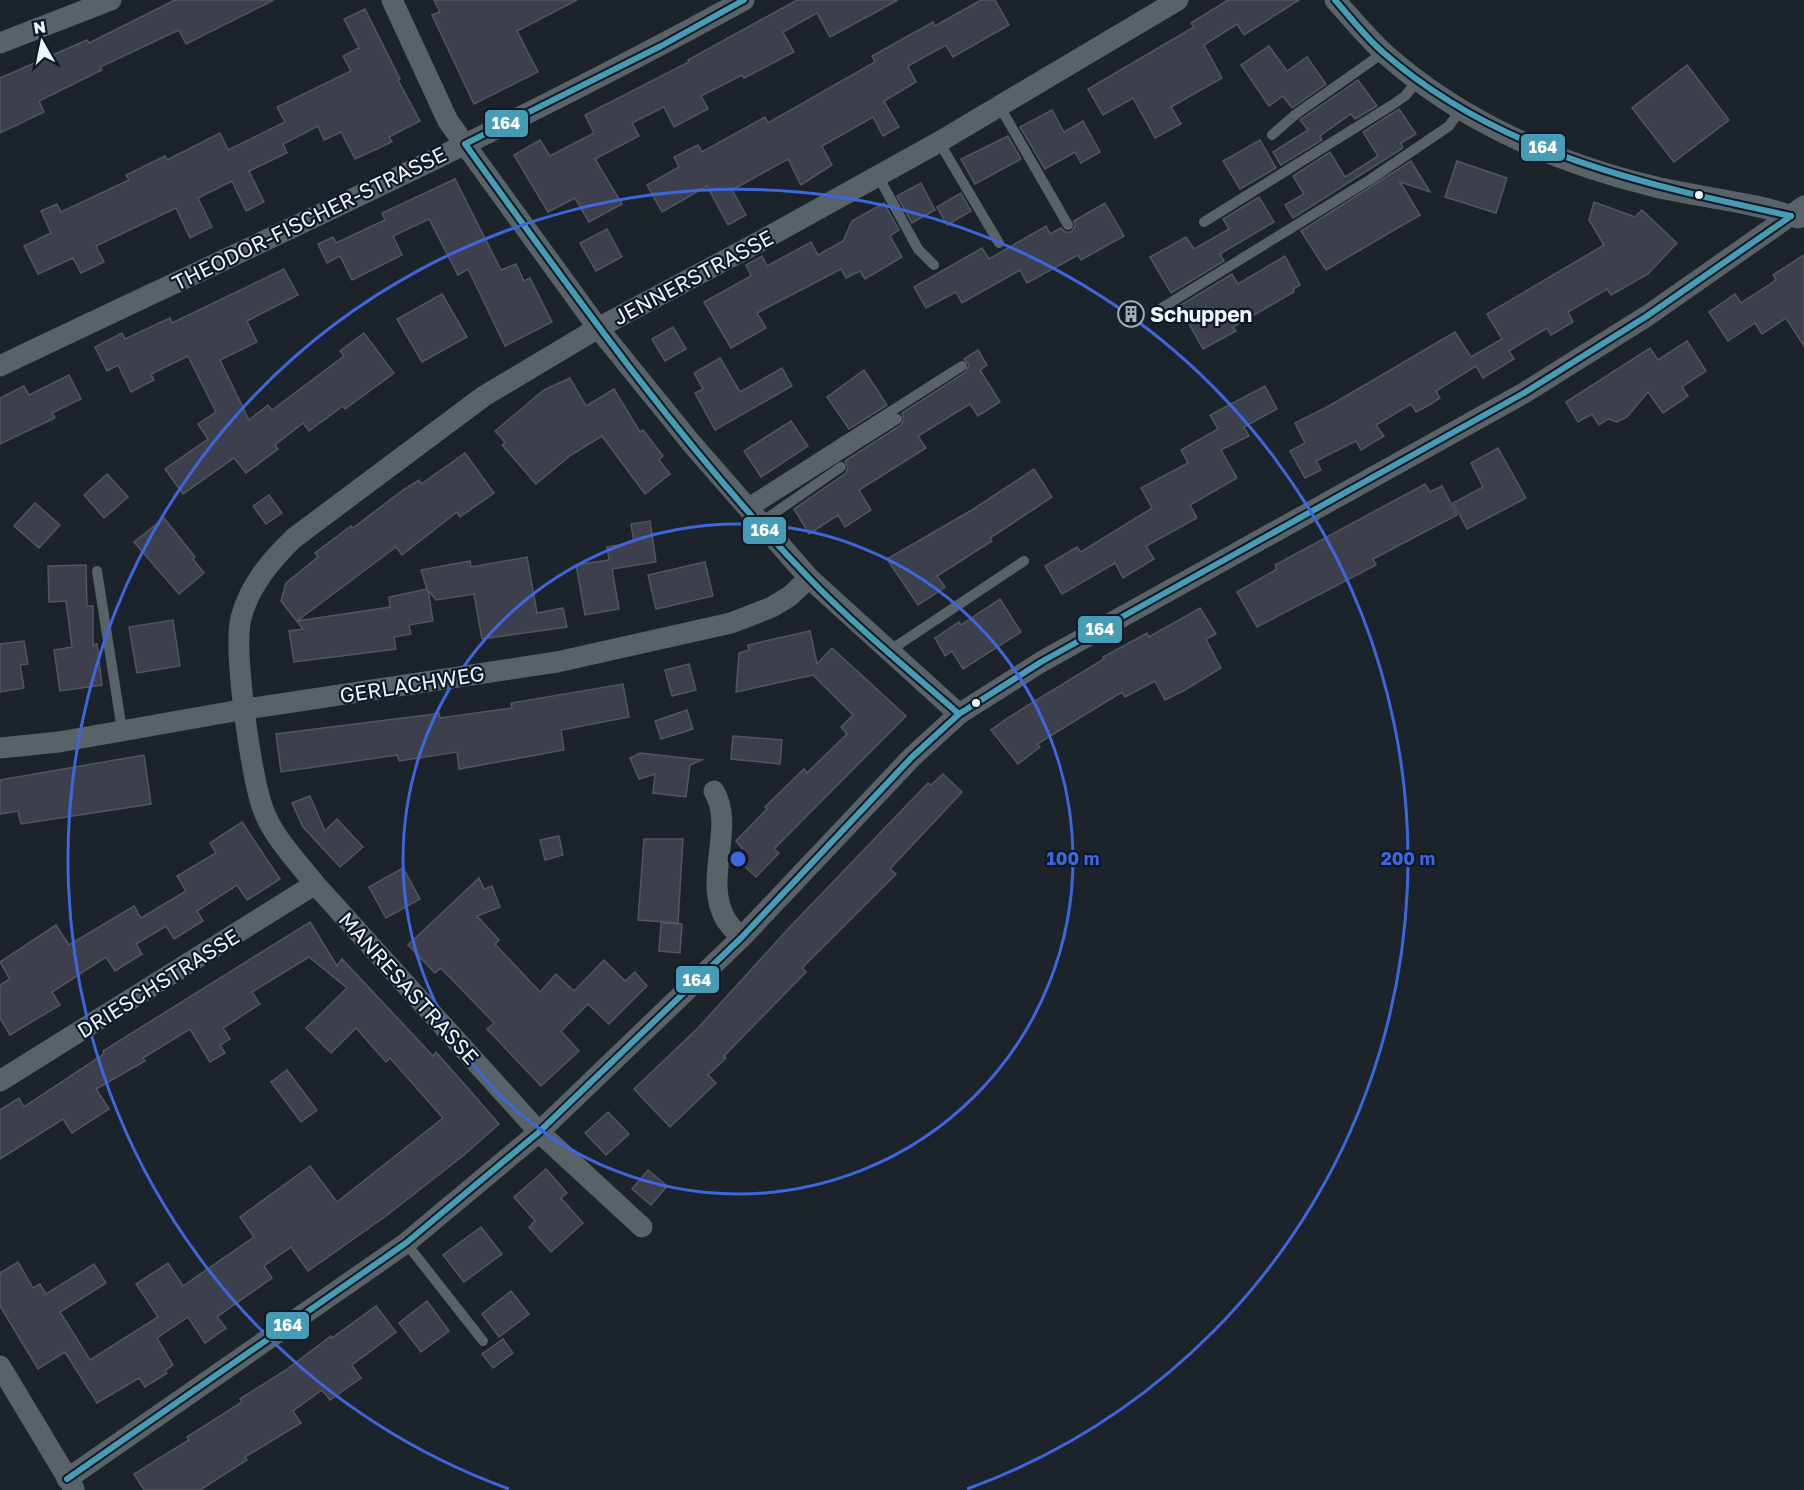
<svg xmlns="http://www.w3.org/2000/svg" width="1804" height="1490" viewBox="0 0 1804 1490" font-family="'Golos Text',sans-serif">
<rect width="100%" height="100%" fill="#1d232a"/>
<g fill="#3d404c" stroke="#53565d" stroke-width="1.5">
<path d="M175,0H274L186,44L179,30L100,67L102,70L39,101L44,112L0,133V78L87,40L89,43Z"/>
<path d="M434,0H577L517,31L538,72L474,104L432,15L440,12Z"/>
<path d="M797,0H898L830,37L817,13L783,32L794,52L744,78L742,75L701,96L708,109L674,127L664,107L632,123L639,136L595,159L622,204L589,222L575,198L548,212L514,155L540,140L550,156L594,133L585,115L689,62L688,60Z"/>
<path d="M981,0H995L1009,25L953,57L946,45L908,66L916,82L884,101L899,127L883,136L873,117L822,146L832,165L801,185L788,159L732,190L746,215L728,225L707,186L662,212L647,185L679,167L674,157L698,145L702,152L765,117L768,123L875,62L872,56L933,22L935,26Z"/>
<path d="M1228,0H1299L1244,35L1237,24L1204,45L1222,78L1171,107L1181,124L1155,138L1133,98L1103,115L1088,89L1194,27L1191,23Z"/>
<path d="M365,9L400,79L398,80L420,121L389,137L392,142L355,159L341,132L324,140L318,126L283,144L287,153L249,171L264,202L246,211L232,181L198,198L212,227L190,238L176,208L96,246L104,262L81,273L73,258L38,274L24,246L51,233L41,211L57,204L61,212L129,180L126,175L165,156L167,160L220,133L228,150L285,122L277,107L351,71L343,56L359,48L344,19Z"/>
<path d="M1269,46L1287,71L1307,57L1326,84L1292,108L1283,96L1269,106L1241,65Z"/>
<path d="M1687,65L1729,120L1674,162L1632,108Z"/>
<path d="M1358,80L1377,106L1355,119L1351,114L1320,136L1322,140L1281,165L1273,152L1308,130L1300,120Z"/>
<path d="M1399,109L1416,134L1401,143L1403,148L1293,218L1285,205L1304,194L1293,176L1330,152L1345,177L1378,156L1363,132Z"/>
<path d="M1052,110L1064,132L1083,121L1100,152L1081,163L1075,152L1045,169L1020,127Z"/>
<path d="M1008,136L1021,159L975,184L961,159Z"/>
<path d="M1260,140L1276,168L1240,189L1223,161Z"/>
<path d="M1411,161L1430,192L1400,182L1420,215L1326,270L1301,231Z"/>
<path d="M1457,161L1507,178L1496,213L1445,197Z"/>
<path d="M455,179L501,270L516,264L524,281L530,278L552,322L505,346L468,269L458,275L429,219L393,236L402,255L352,280L340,256L327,263L318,244L333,237L336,243L385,220L382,213Z"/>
<path d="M921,183L935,210L912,223L897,196Z"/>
<path d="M961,193L971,211L947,225L937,207Z"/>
<path d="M1259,197L1274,222L1220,254L1224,261L1171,293L1150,257L1186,237L1194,249L1229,229L1223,219Z"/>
<path d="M1594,202L1635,217L1642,210L1677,243L1648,274L1611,295L1607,289L1568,312L1573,322L1551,335L1547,328L1509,351L1514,359L1483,378L1476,366L1436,391L1440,398L1429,405L1416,412L1411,404L1376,425L1384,436L1361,450L1356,441L1316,461L1321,470L1305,478L1290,451L1305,443L1295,423L1329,406L1455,332L1471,357L1502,339L1487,314L1604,245L1589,220Z"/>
<path d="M884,203L899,230L890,236L902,257L865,279L860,271L846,278L841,269L757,313L766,328L731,348L704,302L751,276L746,265L762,256L767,266L811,242L818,255L843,241L852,221Z"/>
<path d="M1105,203L1124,236L1081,260L1078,255L1027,283L1020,270L962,303L956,292L926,308L914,287L982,248L989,259L1046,226L1050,234L1061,228L1065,232H1071L1075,226L1074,221Z"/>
<path d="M607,229L622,257L596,271L580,243Z"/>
<path d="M1804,255V346L1786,318L1762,334L1755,323L1728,341L1709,312L1735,294L1741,303L1772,283L1776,279L1773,275Z"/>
<path d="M1285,256L1300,285L1293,289L1294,292L1233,327L1236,331L1203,349L1179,306L1232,274L1238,284Z"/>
<path d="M284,269L298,295L247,321L257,342L220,360L249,420L268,405L272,410L344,356L340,351L364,333L394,373L345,409L343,406L309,431L303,423L275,445L278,449L246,473L234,458L183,494L165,469L208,439L198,424L216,412L188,356L151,374L154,380L131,392L118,365L107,371L95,347L122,333L125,339L170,318L172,323Z"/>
<path d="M442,294L467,337L422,362L397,319Z"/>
<path d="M673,327L686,349L665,361L652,339Z"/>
<path d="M1687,341L1706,371L1682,387L1688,396L1663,413L1648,392L1627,417L1617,422L1608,419L1599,425L1592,414L1578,422L1566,402L1650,348L1658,360Z"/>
<path d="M978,350L987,365L980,370L1000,402L978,416L970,404L918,436L926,448L859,490L871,510L845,527L838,515L809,534L794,509L846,473L848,467L845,461L901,425L904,419L902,413L966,372L969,365L964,359Z"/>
<path d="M720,358L740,392L782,368L792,386L715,430L695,393L703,389L694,373Z"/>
<path d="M864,370L887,405L849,429L827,397Z"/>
<path d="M69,375L81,399L52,413L55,418L0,444V398L24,386L29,395Z"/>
<path d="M570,378L586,406L614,389L640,432L643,430L663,456L659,460L670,474L645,494L602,436L571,455L536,484L502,445L505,442L495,431L544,390Z"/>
<path d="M1265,386L1277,409L1244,427L1249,436L1221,450L1237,478L1190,505L1197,518L1146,546L1154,559L1123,578L1115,563L1062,594L1045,566L1077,547L1081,552L1152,508L1141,488L1188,463L1181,450L1218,429L1210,415Z"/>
<path d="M791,421L808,446L761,477L744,451Z"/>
<path d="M1498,448L1526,498L1467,529L1453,503L1483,487L1471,463Z"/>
<path d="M465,453L494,493L460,517L457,512L402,555L396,547L297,621L390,607L389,597L427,589L421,570L470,561L471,567L527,557L537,613L563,608L567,627L482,639L474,594L436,600L428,590L433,621L409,625L411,634L394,637L396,649L294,662L289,631L303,629L281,601L286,583L318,557L315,553L351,526L353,528L403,490L419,480L421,484Z"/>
<path d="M1034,469L1052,497L990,538L992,541L937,576L945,587L918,605L887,559L972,510Z"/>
<path d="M107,474L128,497L104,518L84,495Z"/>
<path d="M1425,484L1430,492L1442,486L1457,515L1373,559L1376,565L1257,627L1237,592L1277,569L1275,565Z"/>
<path d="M269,495L282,513L266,524L253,506Z"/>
<path d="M35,503L60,525L39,548L14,526Z"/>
<path d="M164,518L195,557L193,559L204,573L179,594L134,542Z"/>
<path d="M650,521L656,562L612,569L619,609L585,615L576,565L609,560L607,547L634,542L631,524Z"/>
<path d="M705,562L713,596L656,609L648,575Z"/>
<path d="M86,565L87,606H93V645L97,644L102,685L60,691L54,650L72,647L66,601L49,602L48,566Z"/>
<path d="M1000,599L1021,632L963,669L952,651L945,656L935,638L959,622L961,625Z"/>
<path d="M1200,608L1216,634L1206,639L1221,668L1185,690L1165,700L1155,681L1125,697L1122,692L1037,744L1040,747L1018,764L991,730L1009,717L1104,659L1103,657L1147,633L1149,637Z"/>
<path d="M173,620L180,666L137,673L129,627Z"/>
<path d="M810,631L817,664L832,648L906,716L774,849L779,853L756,877L734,856L742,848L736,841L767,809L765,807L804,769L807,773L847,734L841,727L853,715L813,675L736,692L739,653L749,650L748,645Z"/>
<path d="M24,641L28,664L20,665L24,688L0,692V644Z"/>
<path d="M689,664L696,690L672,696L665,670Z"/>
<path d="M623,684L629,717L561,730L564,750L459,769L457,752L399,761L397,755L281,772L276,734L427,715L439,713L440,718L512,708L511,703Z"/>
<path d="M687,710L693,729L661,739L655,721Z"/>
<path d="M733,736L782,740L780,764L731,759Z"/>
<path d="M640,753L702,760L690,765L686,797L653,793L655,774L639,779L630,758Z"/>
<path d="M144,755L151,804L21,824L18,811L0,814V780Z"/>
<path d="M943,774L962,792L890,869L896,874L802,968L806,972L724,1056L726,1058L708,1075L716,1083L670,1127L634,1089L698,1028L788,929L928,783L931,785Z"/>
<path d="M310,796L325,831L337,819L363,847L340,867L303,827L292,803Z"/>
<path d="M242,822L280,879L247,900L237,885L197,911L203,921L174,939L166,926L136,944L142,954L115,971L106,957L52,992L60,1005L10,1035L0,1018V985L10,979L0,962L56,925L69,945L134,906L141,918L186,891L177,876L216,853L210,843Z"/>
<path d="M559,836L563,855L545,860L540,840Z"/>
<path d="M644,839H683L678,923L638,920Z"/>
<path d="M403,868L420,899L386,918L369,887Z"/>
<path d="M479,878L484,889L492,886L500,907L477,916L499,940L495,944L540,992L556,974L574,991L604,960L625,981L635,972L647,986L609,1024L588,1004L561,1031L579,1051L541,1086L487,1029L494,1023L441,968L435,973L408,945Z"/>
<path d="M310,922L337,966L342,959L433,1056L436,1052L499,1124L464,1155L386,1216L308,1271L291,1247L264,1266L272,1278L217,1317L226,1328L205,1343L188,1317L157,1338L173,1365L165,1371L167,1373L145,1387L139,1378L97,1403L65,1352L38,1369L0,1306V1273L18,1262L33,1288L40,1284L46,1294L94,1264L106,1283L60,1312L90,1360L158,1317L136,1284L168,1263L183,1286L254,1237L240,1217L310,1166L337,1202L443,1118L390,1058L386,1062L356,1028L331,1053L306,1028L347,988L309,957L252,992L260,1004L223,1028L230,1039L220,1045L225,1053L210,1062L190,1029L143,1058L145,1061L96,1089L109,1109L72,1133L63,1119L0,1159V1110L19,1098L24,1107L104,1054L103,1051Z"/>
<path d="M661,923L682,924L680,953L659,951Z"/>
<path d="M287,1070L317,1110L301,1122L271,1082Z"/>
<path d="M608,1112L629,1134L606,1155L585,1133Z"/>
<path d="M546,1169L567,1193L561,1198L583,1223L551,1252L529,1227L535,1221L514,1197Z"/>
<path d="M648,1170L667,1186L651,1205L632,1189Z"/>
<path d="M481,1227L502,1254L464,1282L443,1255Z"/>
<path d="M511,1291L529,1314L499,1337L482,1314Z"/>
<path d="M427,1301L449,1331L421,1352L399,1323Z"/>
<path d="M376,1306L396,1332L352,1365L361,1378L330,1400L322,1390L293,1411L301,1423L245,1457L247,1460L200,1490H144L134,1474L189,1440L187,1437L242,1402L240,1399L286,1370L331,1336L332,1338Z"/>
<path d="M503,1339L513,1353L493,1368L482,1354Z"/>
</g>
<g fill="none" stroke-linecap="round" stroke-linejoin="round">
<g stroke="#596367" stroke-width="10">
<path d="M1000,107L1068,225"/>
<path d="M1272,135L1296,114L1383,53"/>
<path d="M939,142L999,243"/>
<path d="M878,176L918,249L934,265"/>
<path d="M1204,222L1392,105L1405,96L1418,80"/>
<path d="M1160,309L1371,179L1449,126L1461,109"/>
<path d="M744,505L962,366"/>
<path d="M750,512L897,419"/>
<path d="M760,523L841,467"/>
<path d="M97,571L122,730"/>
<path d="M889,651L1024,561"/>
<path d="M406,1243L483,1341"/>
</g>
<g stroke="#596367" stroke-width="21">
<path d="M392,0L448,121L598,328L692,444L809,578L959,714"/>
<path d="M1335,0C1351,18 1367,37 1384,53C1460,121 1558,164 1656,187C1699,197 1758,203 1798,218"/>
<path d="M0,43L111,0"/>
<path d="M0,366C249,247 502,133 744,0"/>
<path d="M0,748L59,742L246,709L557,662L731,623L772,607L790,596L809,578"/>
<path d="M714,791C736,828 702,880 726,920C730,926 736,932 741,938"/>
<path d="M0,1081L315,884"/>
<path d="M642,1227L539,1132L315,884C297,861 273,837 263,809C251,777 233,650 241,618C249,586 271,560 294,538L484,396L598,328L759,242L939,142L1178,0"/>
<path d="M0,1366L74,1489"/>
<path d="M67,1479L406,1243L539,1132L741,938L912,757L959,714L1041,662L1524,393L1647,316L1804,206"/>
</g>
<g stroke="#0f1925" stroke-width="10">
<g id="bus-1">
<path d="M744,0L661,46L465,144C573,293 680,444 808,577C855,626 908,669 959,714"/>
<path d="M1335,0C1351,18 1366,38 1385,54C1500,154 1646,185 1791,216"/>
<path d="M67,1479L406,1243L539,1132L741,938L912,757L959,714L1041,662L1524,393L1647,316L1791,216"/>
</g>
</g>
<use href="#bus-1" stroke="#469cb5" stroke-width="6"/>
</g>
<g fill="none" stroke="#3c67de" stroke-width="3">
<circle cx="738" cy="859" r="335"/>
<path d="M509 1489A670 670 0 1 1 967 1489"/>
</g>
<defs>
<g id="building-ring" transform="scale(1.35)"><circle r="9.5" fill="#0f1925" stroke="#a4acb4" stroke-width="1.5"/><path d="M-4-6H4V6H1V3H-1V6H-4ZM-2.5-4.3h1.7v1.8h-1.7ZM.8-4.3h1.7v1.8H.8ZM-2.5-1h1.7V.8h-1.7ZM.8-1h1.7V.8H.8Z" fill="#a4acb4"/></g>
</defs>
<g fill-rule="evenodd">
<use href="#building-ring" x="1131" y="314"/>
</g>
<g fill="#edf5fe" stroke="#0f1925" stroke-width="2">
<circle cx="1699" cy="195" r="5"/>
<circle cx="976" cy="703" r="5"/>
</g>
<g text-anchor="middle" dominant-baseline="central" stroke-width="4.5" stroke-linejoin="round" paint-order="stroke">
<g font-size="21" fill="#edf5fe" stroke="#0f1925">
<text transform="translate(309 218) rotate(-26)">THEODOR-FISCHER-STRASSE</text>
<text transform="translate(693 277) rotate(-28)">JENNERSTRASSE</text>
<text transform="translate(412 684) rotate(-9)">GERLACHWEG</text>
<text transform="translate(158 983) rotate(-32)">DRIESCHSTRASSE</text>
<text transform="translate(409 988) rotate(48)">MANRESASTRASSE</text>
</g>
<g font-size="21" font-weight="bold" fill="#edf5fe" stroke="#0f1925" text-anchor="start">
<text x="1150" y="314">Schuppen</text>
</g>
</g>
<circle cx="738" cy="859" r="9" fill="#3c67de" stroke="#0f1925" stroke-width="3"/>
<g font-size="18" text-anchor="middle" font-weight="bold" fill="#3c67de" stroke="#0f1925" stroke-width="4.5" stroke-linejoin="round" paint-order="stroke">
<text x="1073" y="865">100 m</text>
<text x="1408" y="865">200 m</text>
</g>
<g stroke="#0f1925" stroke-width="2">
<rect x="484" y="109" width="45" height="29" rx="6" fill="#469cb5"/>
<rect x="1520" y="133" width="46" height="29" rx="6" fill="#469cb5"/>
<rect x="742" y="516" width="45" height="29" rx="6" fill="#469cb5"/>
<rect x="1077" y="615" width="46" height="29" rx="6" fill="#469cb5"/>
<rect x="675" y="965" width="45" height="29" rx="6" fill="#469cb5"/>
<rect x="265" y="1311" width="45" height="29" rx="6" fill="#469cb5"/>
</g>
<g font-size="16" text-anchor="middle" font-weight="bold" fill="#fff">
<text x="506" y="129">164</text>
<text x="1543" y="153">164</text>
<text x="765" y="536">164</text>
<text x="1100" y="635">164</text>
<text x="697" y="986">164</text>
<text x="288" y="1331">164</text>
</g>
<g transform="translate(42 42) rotate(351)" stroke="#0f1925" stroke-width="4.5" paint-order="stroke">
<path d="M0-4.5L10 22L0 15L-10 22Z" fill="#edf5fe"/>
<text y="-9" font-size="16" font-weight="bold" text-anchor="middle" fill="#edf5fe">N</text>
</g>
</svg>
